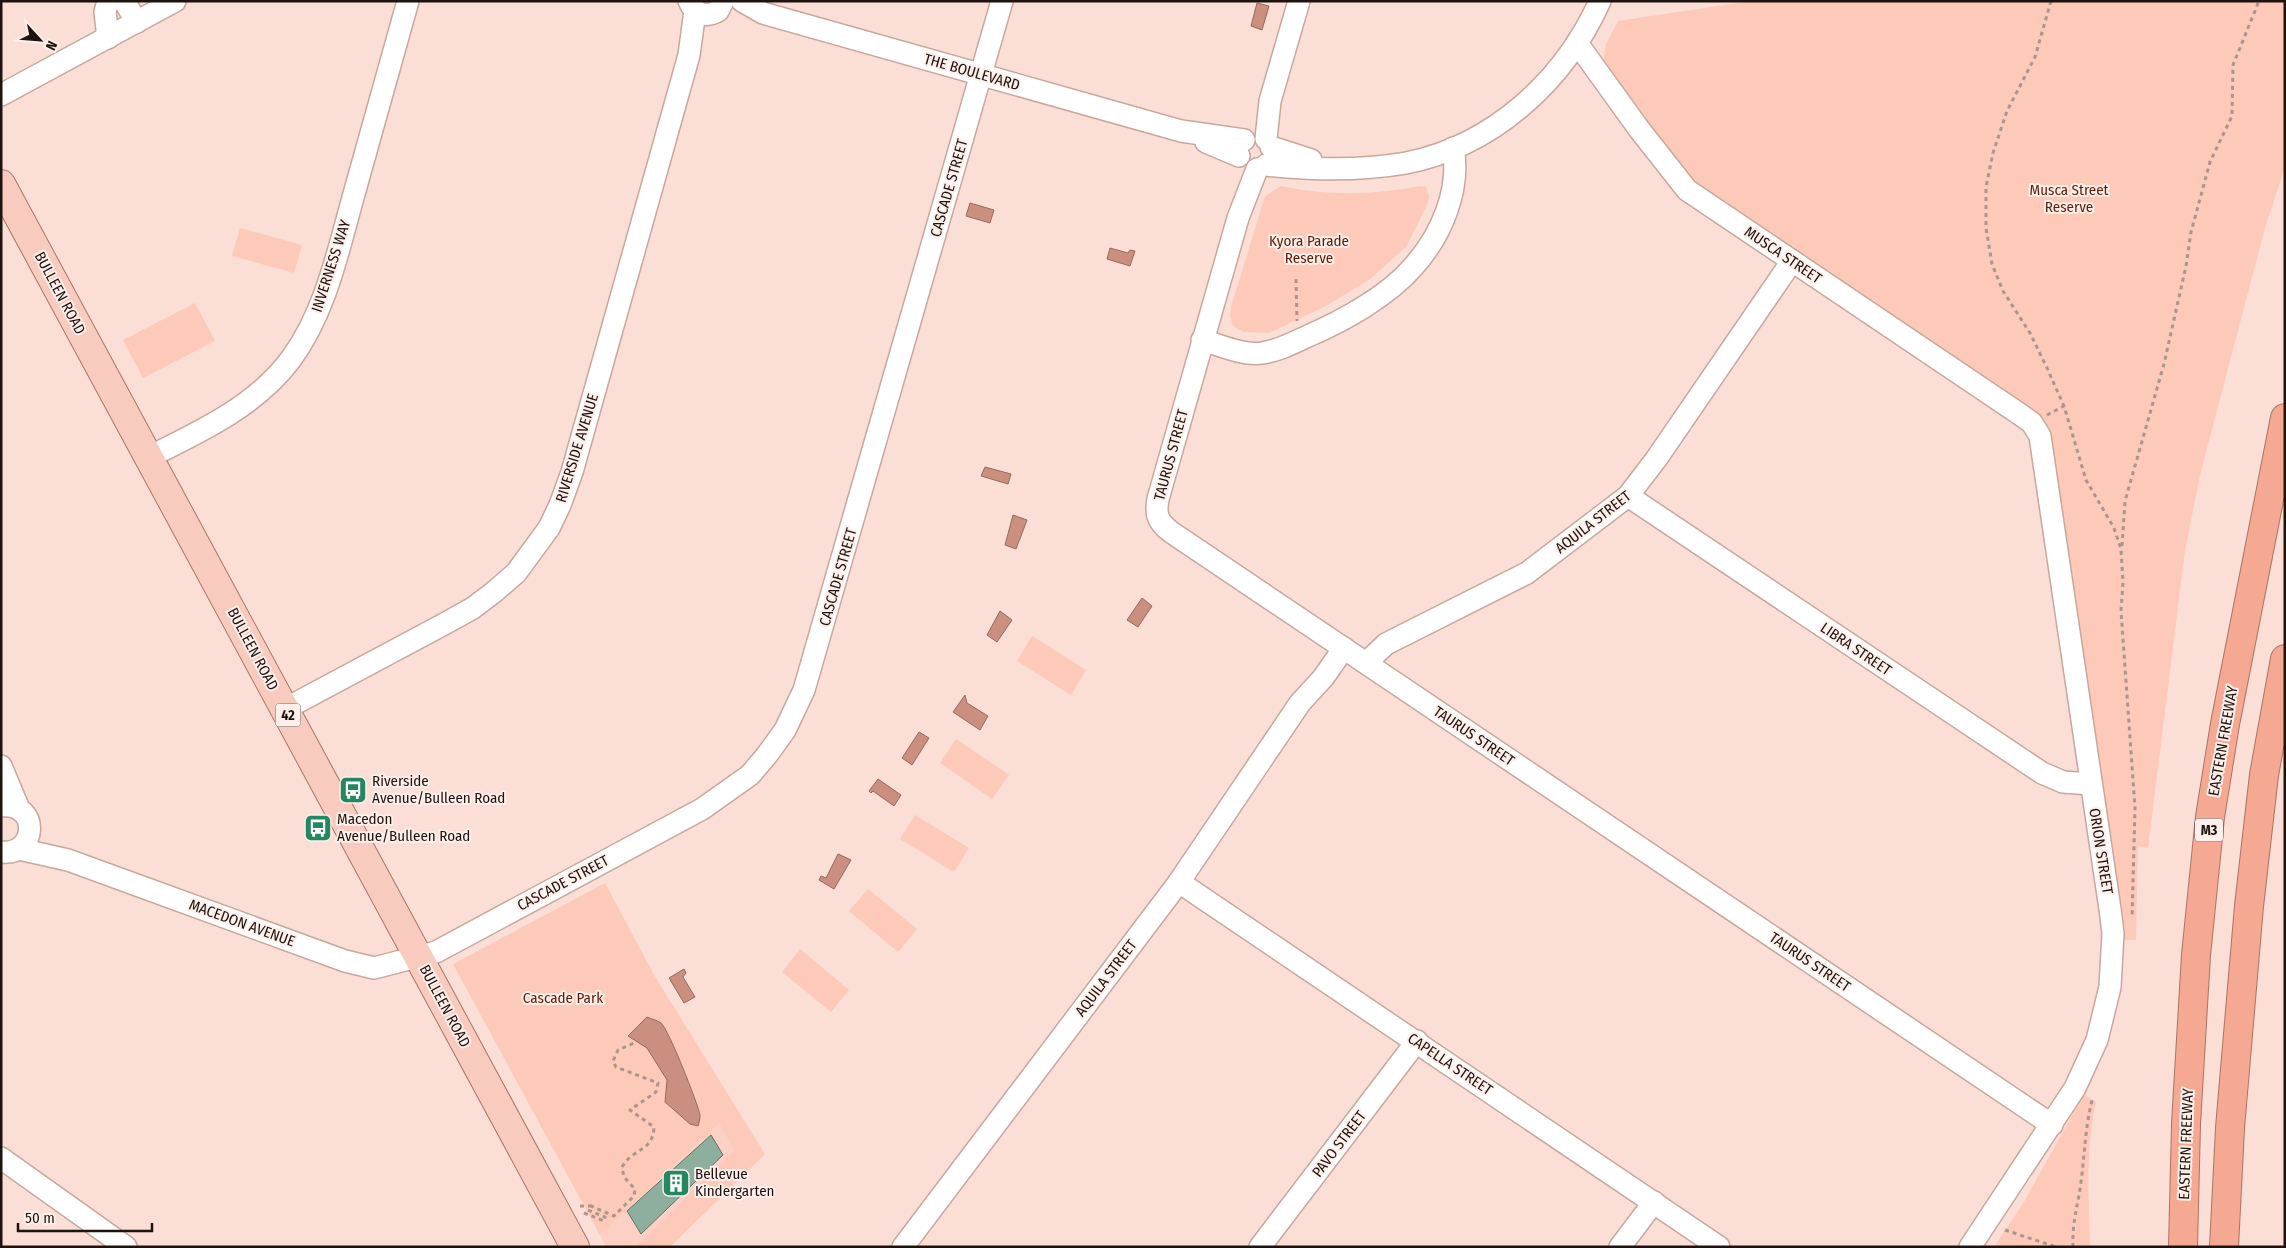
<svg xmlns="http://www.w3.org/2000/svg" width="2286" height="1248" viewBox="0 0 2286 1248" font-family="'Fira Sans Condensed',sans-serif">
<rect width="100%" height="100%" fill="#fbded6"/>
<path fill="#fcd0c4" d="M719,1122L734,1150L635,1247H606L600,1235Z"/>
<g fill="#fdc9b9">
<path d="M1750,1H2285V167L2265,228L2201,471L2185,550L2148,848L2138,846L2136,940H2122L2050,435L1707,193L1685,174L1603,63L1606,44L1618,21Z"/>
<path d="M1281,186C1329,196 1373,195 1421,186L1426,187L1429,197L1427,205L1406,247L1370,279L1326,306L1269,333L1244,332L1233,326L1230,316L1231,307L1265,196Z"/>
<path d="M240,228L302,245L294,273L232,256Z"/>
<path d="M195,303L215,341L143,378L123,340Z"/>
<path d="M1032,636L1086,670L1071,695L1017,661Z"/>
<path d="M956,739L1009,775L992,799L940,763Z"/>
<path d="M915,815L969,848L954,872L900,839Z"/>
<path d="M605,883L654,975L765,1154L670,1247H635L734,1150L719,1123L600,1235L453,964Z"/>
<path d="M868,889L917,929L898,952L849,911Z"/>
<path d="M800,949L849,990L831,1012L782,972Z"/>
<path d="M2084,1094L2096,1102C2085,1148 2089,1199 2090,1247H1994L2024,1202Z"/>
</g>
<g fill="#ca8f7e" stroke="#976a5d">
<path d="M1257,3L1269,6L1262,30L1251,26Z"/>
<path d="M970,203L994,210L990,223L966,216Z"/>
<path d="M1110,248L1128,253L1130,250L1135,251L1130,266L1107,259Z"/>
<path d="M985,467L1011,474L1008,484L981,476Z"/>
<path d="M1013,515L1027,520L1016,549L1005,545Z"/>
<path d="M1142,598L1152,606L1138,627L1127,620Z"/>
<path d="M1000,611L1012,620L997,642L987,635Z"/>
<path d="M965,695L967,703L988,716L980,730L953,712Z"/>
<path d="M919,732L929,738L912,765L902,758Z"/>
<path d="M878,779L901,795L894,806L873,791L871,793L869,791Z"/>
<path d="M838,854L851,860L834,889L819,880L821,876L826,878Z"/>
<path d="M684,969L686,973L683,977L695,997L684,1003L669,978Z"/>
<path d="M647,1017C651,1019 657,1020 661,1023C668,1028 698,1104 700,1115C700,1119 699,1123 698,1126L690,1124L665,1102L667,1080L647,1048L628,1036Z"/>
</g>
<path fill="#8eae9e" stroke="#597767" d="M711,1135L723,1155L641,1234L627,1211Z"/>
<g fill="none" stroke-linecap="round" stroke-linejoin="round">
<g stroke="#c8a79d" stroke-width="24">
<g id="street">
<path d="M108,1L105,12L108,38"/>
<path d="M124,1L137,22"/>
<path d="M689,1C694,14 706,18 718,11L723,1"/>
<path d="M742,1L763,13L1181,131L1244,140"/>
<path d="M1577,43L1639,129L1687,190L2021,415L2032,423L2040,436L2110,909L2113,933L2110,987L2097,1040L2075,1088L1970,1247"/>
<path d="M1,95L175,1"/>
<path d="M1266,139L1270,101L1299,1"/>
<path d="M1206,142L1239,156"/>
<path d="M1271,147L1311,160"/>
<path d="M1266,165C1312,170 1360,171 1406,163C1493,146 1564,81 1600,1"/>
<path d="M1257,169L1238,218L1158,499C1155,515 1158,522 1171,532L2052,1125"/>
<path d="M1202,340C1220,345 1243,356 1262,353C1278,351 1293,343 1308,336C1343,321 1388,296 1413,267C1441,236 1461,190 1453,148"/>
<path d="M149,457C200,432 256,406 291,359C326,311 338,251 354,194C372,130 390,66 408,1"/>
<path d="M1628,496L2042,773L2063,782L2091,784"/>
<path d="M1366,663L1386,644L1527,573L1628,496L1657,458L1792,261"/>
<path d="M285,709L446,623L473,608L494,592L516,573L549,528L560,505L572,472L689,55L695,11"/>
<path d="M1,766L19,809"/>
<path d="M1,806C40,802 38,856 1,852"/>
<path d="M19,849L68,860L345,961L374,968L436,952L702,809L750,775L767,755L785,730L804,690L1002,1"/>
<path d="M1179,882L1719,1247"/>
<path d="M1,1158L126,1247"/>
<path d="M903,1247L1179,882L1300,703L1323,678L1344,648"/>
<path d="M1260,1247L1417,1041"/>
<path d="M1620,1247L1654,1202"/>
</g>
</g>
<g stroke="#aa7465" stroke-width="30">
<path id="primary" d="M1,184L575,1247"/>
</g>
<g stroke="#aa7465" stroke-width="30">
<g id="highway">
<path d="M2183,1247L2186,1124L2196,955L2210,817L2225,724L2285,418"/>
<path d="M2224,1247L2230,1128L2249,906L2264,775L2285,659"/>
</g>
</g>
<g stroke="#ab958e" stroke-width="3" stroke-dasharray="4 4" stroke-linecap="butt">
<path d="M2051,1L2035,57L2007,111L1993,153L1986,187V228L1992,264L2003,291L2030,333L2047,368L2064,406L2086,480L2114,528L2121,549L2123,582L2121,611L2135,808L2132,918"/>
<path d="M1296,279L1297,321"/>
<path d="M2047,415L2064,406"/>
<path d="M2122,546L2125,501L2164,364L2186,266L2191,232L2210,162L2232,116L2233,65L2259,1"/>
<path d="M580,1206H591"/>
<path d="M584,1213L604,1221L605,1217L588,1210L591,1206L614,1216L634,1196L635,1189L624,1177L622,1167C634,1147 653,1152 654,1127L630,1110L656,1092L658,1083L616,1067L613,1061L618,1050L634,1043"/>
<path d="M2005,1230L2056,1247"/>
<path d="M2073,1247C2072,1221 2078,1206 2081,1182C2085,1153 2085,1125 2093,1097"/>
</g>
<use href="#street" stroke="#fff" stroke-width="21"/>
<use href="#primary" stroke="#f9cbbe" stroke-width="28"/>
<use href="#highway" stroke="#f5a993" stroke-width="28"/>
</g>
<defs>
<g id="bus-square" transform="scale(1.4375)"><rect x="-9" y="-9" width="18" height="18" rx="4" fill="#248760" stroke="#feefeb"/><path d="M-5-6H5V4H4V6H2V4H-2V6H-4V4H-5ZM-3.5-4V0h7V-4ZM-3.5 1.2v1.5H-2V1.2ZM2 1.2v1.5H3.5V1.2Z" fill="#fff"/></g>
<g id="building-square" transform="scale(1.4375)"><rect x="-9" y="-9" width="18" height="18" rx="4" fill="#248760" stroke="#feefeb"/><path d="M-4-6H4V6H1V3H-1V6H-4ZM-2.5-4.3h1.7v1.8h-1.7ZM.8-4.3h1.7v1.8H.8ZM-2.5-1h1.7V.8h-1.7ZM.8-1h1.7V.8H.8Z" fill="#fff"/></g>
</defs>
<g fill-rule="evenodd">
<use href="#bus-square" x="353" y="790"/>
<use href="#bus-square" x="318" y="828"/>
<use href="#building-square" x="676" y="1183"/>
</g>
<g text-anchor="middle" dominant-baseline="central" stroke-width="4" stroke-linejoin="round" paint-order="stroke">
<g fill="#feefeb" stroke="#625551" stroke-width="1">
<rect x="275.5" y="703.5" width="25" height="23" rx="4"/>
<rect x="2195" y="818.5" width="28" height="23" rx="4"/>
</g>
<g font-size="14" font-weight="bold" fill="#1f130f">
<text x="288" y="715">42</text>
<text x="2209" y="830">M3</text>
</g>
<g font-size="15" fill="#1f130f" stroke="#feefeb">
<text transform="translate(972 72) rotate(16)">THE BOULEVARD</text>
<text transform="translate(949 188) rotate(-74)">CASCADE STREET</text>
<text transform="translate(1783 255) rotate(34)">MUSCA STREET</text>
<text transform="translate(331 266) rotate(-72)">INVERNESS WAY</text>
<text transform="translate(60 293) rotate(62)">BULLEEN ROAD</text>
<text transform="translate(577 448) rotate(-73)">RIVERSIDE AVENUE</text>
<text transform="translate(1171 455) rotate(-75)">TAURUS STREET</text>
<text transform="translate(1593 522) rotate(-38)">AQUILA STREET</text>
<text transform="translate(838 577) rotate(-74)">CASCADE STREET</text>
<text transform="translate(253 649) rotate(62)">BULLEEN ROAD</text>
<text transform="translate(1856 649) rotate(34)">LIBRA STREET</text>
<text transform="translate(1474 736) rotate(34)">TAURUS STREET</text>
<text transform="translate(2223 741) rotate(-80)">EASTERN FREEWAY</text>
<text transform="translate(2101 851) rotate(81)">ORION STREET</text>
<text transform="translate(563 883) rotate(-28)">CASCADE STREET</text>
<text transform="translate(242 923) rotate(20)">MACEDON AVENUE</text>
<text transform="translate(1810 962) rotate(34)">TAURUS STREET</text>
<text transform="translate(1106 978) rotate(-53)">AQUILA STREET</text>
<text transform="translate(445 1006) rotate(62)">BULLEEN ROAD</text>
<text transform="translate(1450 1064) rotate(34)">CAPELLA STREET</text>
<text transform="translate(1339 1144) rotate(-53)">PAVO STREET</text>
<text transform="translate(2186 1144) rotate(-88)">EASTERN FREEWAY</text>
</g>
<g font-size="15" fill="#621c06" stroke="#feefeb">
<text x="2069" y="190">Musca Street<tspan x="2069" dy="17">Reserve</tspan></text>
<text x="1309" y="241">Kyora Parade<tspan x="1309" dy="17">Reserve</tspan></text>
<text x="563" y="998">Cascade Park</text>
</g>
<g font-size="15" fill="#1f130f" stroke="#feefeb" text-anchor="start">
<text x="372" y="781">Riverside<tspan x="372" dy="17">Avenue/Bulleen Road</tspan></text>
<text x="337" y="819">Macedon<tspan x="337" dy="17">Avenue/Bulleen Road</tspan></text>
<text x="695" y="1174">Bellevue<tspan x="695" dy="17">Kindergarten</tspan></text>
</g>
</g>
<rect width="2286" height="1248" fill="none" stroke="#1f130f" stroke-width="5"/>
<g transform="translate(40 40) rotate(116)" stroke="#feefeb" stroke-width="4" paint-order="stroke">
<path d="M0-4L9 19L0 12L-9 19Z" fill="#1f130f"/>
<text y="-8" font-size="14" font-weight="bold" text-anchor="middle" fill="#1f130f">N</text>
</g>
<path d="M18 1223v8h134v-8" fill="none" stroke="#1f130f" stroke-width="2.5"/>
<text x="25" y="1223" font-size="15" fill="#1f130f" stroke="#feefeb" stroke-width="4" paint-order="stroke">50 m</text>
</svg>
